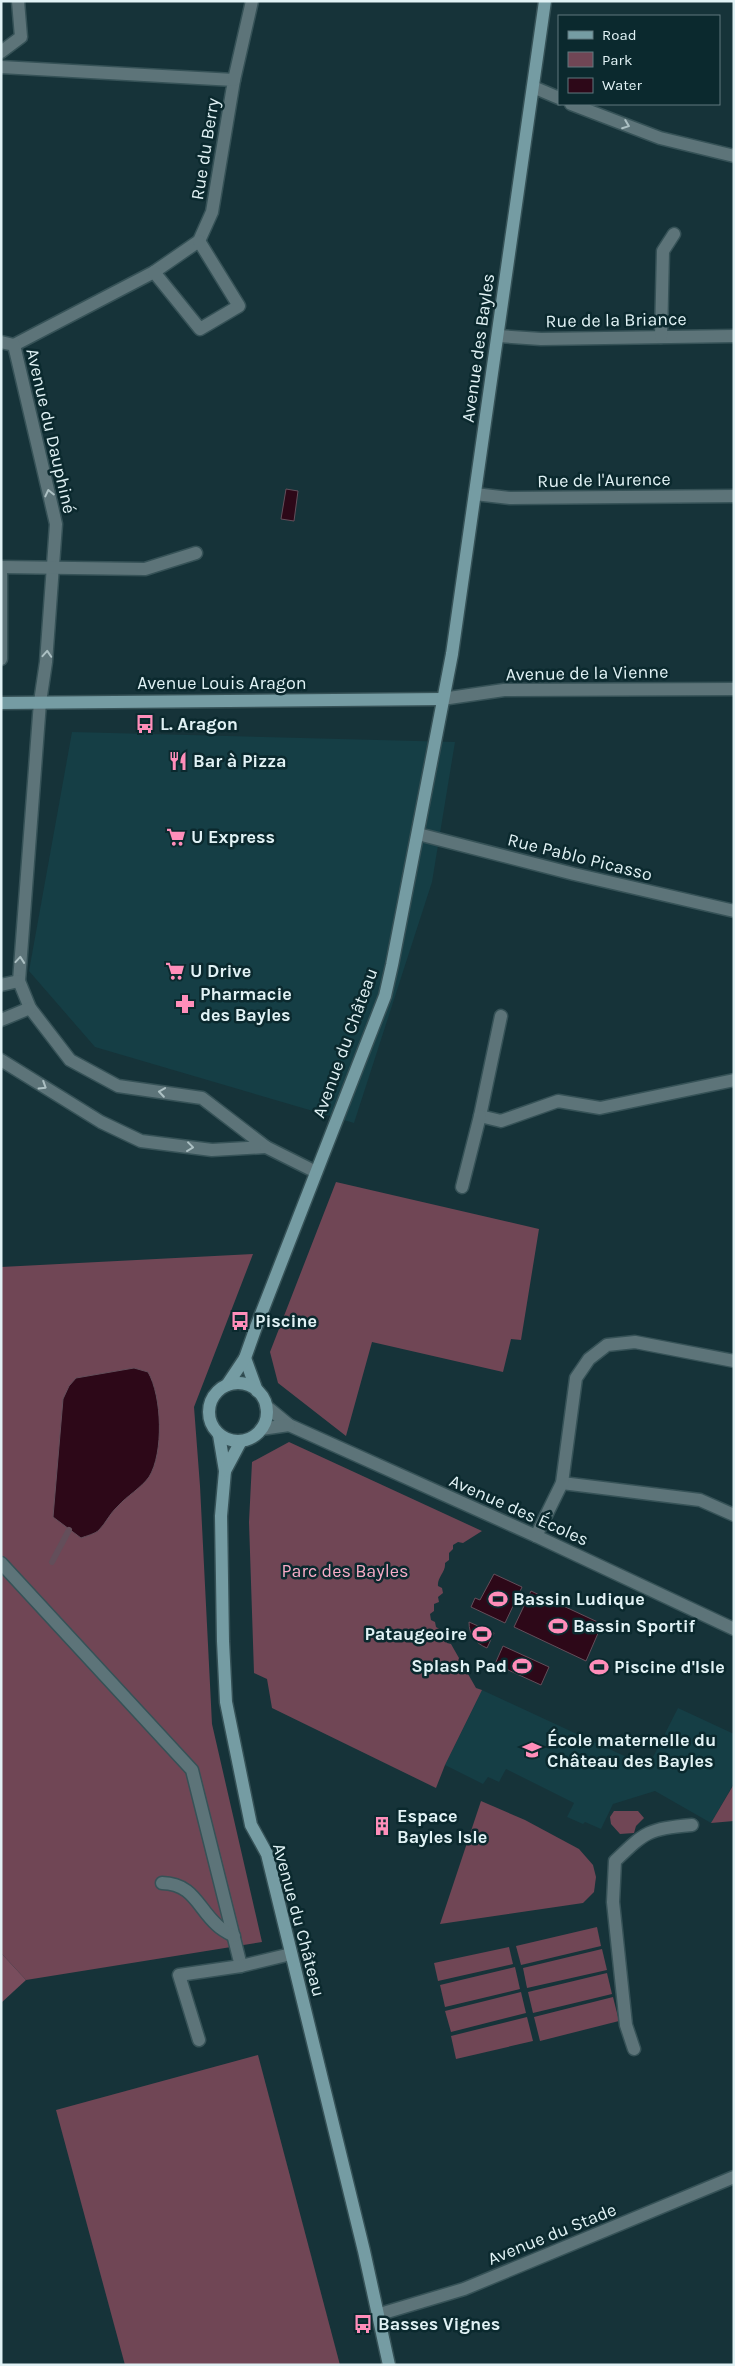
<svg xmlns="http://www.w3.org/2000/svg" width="735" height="2366" viewBox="0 0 735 2366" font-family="Karla,sans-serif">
<rect width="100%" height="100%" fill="#163339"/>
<g fill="#153e45">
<path d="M72,732L455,742L432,882L354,1123L95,1047L29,971Z"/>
<path d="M482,1690L648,1767L678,1708L734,1734V1783L711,1823L655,1791L613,1804L601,1829L585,1822L583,1824L567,1817L574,1803L506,1769L499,1782L488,1777L483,1784L445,1765Z"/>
</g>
<g fill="#704655">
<path d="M336,1182L539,1229L521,1340L511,1339L503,1372L372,1342L346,1436L278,1383L270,1352Z"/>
<path d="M253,1254L194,1407L200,1486L212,1724L262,1942L26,1980L1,1953V1267Z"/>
<path d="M289,1442L482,1531L463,1543L458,1542L453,1545V1549L449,1553V1560L445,1563C446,1572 437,1577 438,1586L442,1588L443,1593L438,1597L439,1602L434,1604V1611L430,1614L431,1620L435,1622L436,1627L441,1630V1635L447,1638V1643L451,1644L476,1688L482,1690L445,1765L436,1788L272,1708L267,1679L254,1673L249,1522L252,1462Z"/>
<path d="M734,1784V1821L711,1823Z"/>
<path d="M481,1801L525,1820L579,1849L593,1865L596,1877L594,1892L583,1903L440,1924Z"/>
<path d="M614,1811H638L644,1818L636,1826L634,1833L620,1834L611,1824L610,1817Z"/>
<path d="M597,1927L601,1946L521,1965L516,1946Z"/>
<path d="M509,1947L513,1964L438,1981L434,1963Z"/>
<path d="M602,1949L607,1970L527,1988L523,1968Z"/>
<path d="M515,1967L520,1989L445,2007L440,1985Z"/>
<path d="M607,1973L612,1994L533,2013L528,1992Z"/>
<path d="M521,1992L526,2013L451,2032L445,2011Z"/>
<path d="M613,1997L619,2021L540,2041L534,2017Z"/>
<path d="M527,2017L533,2041L456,2059L451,2036Z"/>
<path d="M258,2055L340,2365H125L56,2110Z"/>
</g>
<path fill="#794d5d" d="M1,1953L26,1980L1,2003Z"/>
<g fill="#2d0818" stroke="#634e5a">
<path d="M286,489L298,491L294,521L281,519Z"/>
<path d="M134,1368L148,1372C162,1396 164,1453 149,1477C141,1488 127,1496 118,1506C110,1513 106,1523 99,1530C95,1534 86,1536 81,1538L53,1517L63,1399L69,1386L76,1378Z"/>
<path d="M494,1574L522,1587L505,1623L471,1607L475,1598L480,1600Z"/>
<path d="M531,1591L602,1624L586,1661L514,1627Z"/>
<path d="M469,1622L494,1633L487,1648C475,1643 469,1635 469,1622Z"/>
<path d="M503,1646L549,1667L541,1685L495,1664Z"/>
</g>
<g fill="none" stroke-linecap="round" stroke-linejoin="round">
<path stroke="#634e5a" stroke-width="6" d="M52,1562L69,1530"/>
<g stroke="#365257" stroke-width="15">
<g id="pedestrian">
<path d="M1,1563L192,1770L241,1966"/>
<path d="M162,1883C194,1884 197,1907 217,1925C221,1929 228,1933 234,1936"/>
<path d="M199,2040L179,1975L241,1966L291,1954"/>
<path d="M634,2049L626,2025L613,1902L615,1861C646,1831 648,1829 692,1825"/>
</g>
</g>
<g stroke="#365257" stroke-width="15">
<g id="minor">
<path d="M1,52L21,37L18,1"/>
<path d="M1,67L234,80L212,212L199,241L154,272L14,345"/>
<path d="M234,80L252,1"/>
<path d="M533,87L559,98"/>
<path d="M571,104L660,138L734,156"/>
<path d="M154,272L200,329L239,306L199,241"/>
<path d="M498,336L541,339L734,336"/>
<path d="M661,337L663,251L674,234"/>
<path d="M1,342L14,345L56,524L46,662L40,702L19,981L30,1008L70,1060L118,1086L202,1098L266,1147L212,1150L141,1141L101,1122L1,1060"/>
<path d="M475,494L510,498L734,496"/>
<path d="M1,567L145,569L196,553"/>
<path d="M1,567V659"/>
<path d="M418,834L574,874L734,911"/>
<path d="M1,985L19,981"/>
<path d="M501,1016L480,1116L501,1121L558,1101L600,1108L734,1080"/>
<path d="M1,1020L30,1008"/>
<path d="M266,1147L316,1172"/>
<path d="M462,1187L480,1116"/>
<path d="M562,1483L700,1500L734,1515"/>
<path d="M536,1536L562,1483L576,1378L589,1359L607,1345L635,1342L734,1361"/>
<path d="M380,2314L464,2289L734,2177"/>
</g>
</g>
<g stroke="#365257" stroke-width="15">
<g id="tertiary">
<path d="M442,699L504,690L734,689"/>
<path d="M266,1406L289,1425L536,1536L734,1629"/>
<path d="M261,1429L289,1425"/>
</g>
</g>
<g stroke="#365257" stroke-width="15">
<g id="secondary">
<path d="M1,703L442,699"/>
<path d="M245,1358L257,1391"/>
<circle cx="238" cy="1412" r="29"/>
<path d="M227,1385L245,1358L256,1327L385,996L392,965L452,654L545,1"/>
<path d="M219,1435L225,1471L221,1516L223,1641L226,1702L251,1825L267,1854L364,2251L389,2365"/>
<path d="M225,1471L241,1441"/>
</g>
</g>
<use href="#pedestrian" stroke="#5d7479" stroke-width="12"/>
<use href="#minor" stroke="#5d7479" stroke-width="12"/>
<use href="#tertiary" stroke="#5d7479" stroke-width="12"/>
<use href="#secondary" stroke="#759ca3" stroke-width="12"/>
</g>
<defs><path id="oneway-chevron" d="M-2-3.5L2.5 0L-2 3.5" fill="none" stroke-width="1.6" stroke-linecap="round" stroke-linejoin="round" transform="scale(1.25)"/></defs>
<g stroke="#acc0c3">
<use href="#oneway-chevron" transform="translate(626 125) rotate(21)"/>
<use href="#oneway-chevron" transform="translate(49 493) rotate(-103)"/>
<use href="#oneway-chevron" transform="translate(47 654) rotate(-86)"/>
<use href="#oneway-chevron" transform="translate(20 960) rotate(-85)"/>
<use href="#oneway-chevron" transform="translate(43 1086) rotate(32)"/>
<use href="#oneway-chevron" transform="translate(162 1092) rotate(-172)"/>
<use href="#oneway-chevron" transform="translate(190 1147) rotate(7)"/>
</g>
<defs>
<g id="bus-bare" transform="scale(1.5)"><path d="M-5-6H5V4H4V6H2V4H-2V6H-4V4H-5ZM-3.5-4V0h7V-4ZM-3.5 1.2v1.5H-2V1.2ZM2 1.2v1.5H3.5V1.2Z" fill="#ff8eba" stroke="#0b292e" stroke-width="2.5" paint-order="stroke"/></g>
<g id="restaurant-bare" transform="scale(1.5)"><path d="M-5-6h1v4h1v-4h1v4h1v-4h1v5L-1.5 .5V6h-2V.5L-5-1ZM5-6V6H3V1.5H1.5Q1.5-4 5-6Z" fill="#ff8eba" stroke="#0b292e" stroke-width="2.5" paint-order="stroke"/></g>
<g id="supermarket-bare" transform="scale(1.5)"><path d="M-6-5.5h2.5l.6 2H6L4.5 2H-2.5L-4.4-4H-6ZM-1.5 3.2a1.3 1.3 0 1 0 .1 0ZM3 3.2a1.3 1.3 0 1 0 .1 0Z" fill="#ff8eba" stroke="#0b292e" stroke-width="2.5" paint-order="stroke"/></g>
<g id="pharmacy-bare" transform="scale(1.5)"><path d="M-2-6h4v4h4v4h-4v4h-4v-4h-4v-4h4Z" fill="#ff8eba" stroke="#0b292e" stroke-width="2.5" paint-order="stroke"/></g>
<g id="stadium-bare" transform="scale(1.5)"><path d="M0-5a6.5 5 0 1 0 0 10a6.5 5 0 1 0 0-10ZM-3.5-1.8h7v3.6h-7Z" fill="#ff8eba" stroke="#0b292e" stroke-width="2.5" paint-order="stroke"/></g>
<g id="school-bare" transform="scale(1.5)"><path d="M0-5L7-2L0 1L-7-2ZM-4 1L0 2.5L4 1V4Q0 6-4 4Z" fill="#ff8eba" stroke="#0b292e" stroke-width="2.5" paint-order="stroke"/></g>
<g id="building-bare" transform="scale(1.5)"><path d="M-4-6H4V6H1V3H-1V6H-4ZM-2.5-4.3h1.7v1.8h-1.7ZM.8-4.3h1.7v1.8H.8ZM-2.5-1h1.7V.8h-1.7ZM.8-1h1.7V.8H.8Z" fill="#ff8eba" stroke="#0b292e" stroke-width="2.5" paint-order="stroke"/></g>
</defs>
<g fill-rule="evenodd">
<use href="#bus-bare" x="145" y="724"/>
<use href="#restaurant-bare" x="178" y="761"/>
<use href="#supermarket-bare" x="176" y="837"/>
<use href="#supermarket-bare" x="175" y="971"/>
<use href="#pharmacy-bare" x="185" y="1004"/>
<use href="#bus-bare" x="240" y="1321"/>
<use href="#stadium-bare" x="498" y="1599"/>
<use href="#stadium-bare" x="558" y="1626"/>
<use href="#stadium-bare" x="482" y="1634"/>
<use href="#stadium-bare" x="522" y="1666"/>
<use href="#stadium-bare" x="599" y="1667"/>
<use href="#school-bare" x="532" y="1750"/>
<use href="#building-bare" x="382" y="1826"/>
<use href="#bus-bare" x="363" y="2324"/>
</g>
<g text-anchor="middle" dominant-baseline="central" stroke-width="5" stroke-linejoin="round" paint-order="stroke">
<g font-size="18" fill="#e1f2f5" stroke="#0b292e">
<text transform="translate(205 149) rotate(-81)">Rue du Berry</text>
<text transform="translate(616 320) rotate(-1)">Rue de la Briance</text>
<text transform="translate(478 348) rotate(-82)">Avenue des Bayles</text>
<text transform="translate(51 431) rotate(77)">Avenue du Dauphiné</text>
<text transform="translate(604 480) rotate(-1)">Rue de l'Aurence</text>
<text transform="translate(587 673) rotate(-1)">Avenue de la Vienne</text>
<text x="222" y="683">Avenue Louis Aragon</text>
<text transform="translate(580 857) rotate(14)">Rue Pablo Picasso</text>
<text transform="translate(345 1043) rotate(-70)">Avenue du Château</text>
<text transform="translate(519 1510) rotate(24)">Avenue des Écoles</text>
<text transform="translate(299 1920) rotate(75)">Avenue du Château</text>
<text transform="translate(552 2234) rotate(-22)">Avenue du Stade</text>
</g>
<g font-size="18" font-weight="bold" fill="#e1f2f5" stroke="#0b292e" text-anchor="start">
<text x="160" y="724">L. Aragon</text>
<text x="193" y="761">Bar à Pizza</text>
<text x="191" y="837">U Express</text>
<text x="190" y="971">U Drive</text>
<text x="200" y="994">Pharmacie<tspan x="200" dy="21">des Bayles</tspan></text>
<text x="255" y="1321">Piscine</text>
<text x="513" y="1599">Bassin Ludique</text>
<text x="573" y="1626">Bassin Sportif</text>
<text x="467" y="1634" text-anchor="end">Pataugeoire</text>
<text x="507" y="1666" text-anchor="end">Splash Pad</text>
<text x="614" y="1667">Piscine d'Isle</text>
<text x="547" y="1740">École maternelle du<tspan x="547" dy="21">Château des Bayles</tspan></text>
<text x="397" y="1816">Espace<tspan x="397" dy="21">Bayles Isle</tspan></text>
<text x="378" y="2324">Basses Vignes</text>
</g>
<g font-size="18" fill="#f8acc7" stroke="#0b292e">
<text x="345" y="1571">Parc des Bayles</text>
</g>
</g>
<rect width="735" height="2366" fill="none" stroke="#e1f2f5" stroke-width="5"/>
<rect x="558" y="15" width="162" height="90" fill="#0b292e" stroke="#61797e"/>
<rect x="568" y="31" width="25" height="8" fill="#759ca3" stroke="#61797e"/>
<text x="602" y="40" font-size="15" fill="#e1f2f5">Road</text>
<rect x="568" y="52" width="25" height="15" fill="#704655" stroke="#61797e"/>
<text x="602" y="65" font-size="15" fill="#e1f2f5">Park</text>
<rect x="568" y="78" width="25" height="15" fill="#2d0818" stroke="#61797e"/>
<text x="602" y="90" font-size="15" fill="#e1f2f5">Water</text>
</svg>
